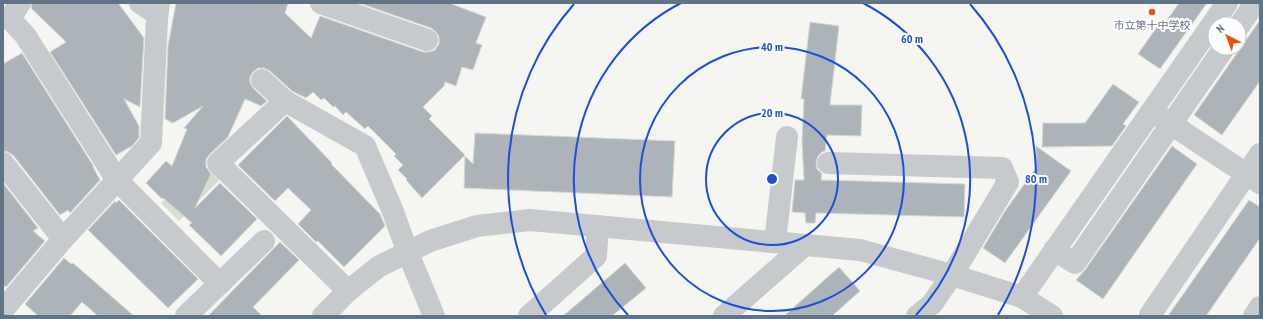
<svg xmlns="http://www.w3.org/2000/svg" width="1263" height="319" viewBox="0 0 1263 319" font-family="'PT Sans Narrow','Noto Sans JP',sans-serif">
<rect width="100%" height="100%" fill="#f5f6f1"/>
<path fill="#d6ded2" d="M209,167L220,179L179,221L161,203L187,177L193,183Z"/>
<g fill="#acb4ba" stroke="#d7d7d4">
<path d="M32,3H118L144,38L140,107L124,99L139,126V138L132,146L116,155L50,52L66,42L31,8Z"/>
<path d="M176,3H288L285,13L311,38L320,16L423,52H429L435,50L439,44V37L436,32L431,28L359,3H449L486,17L476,43L482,45L473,70L462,67L456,86L445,82L444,86L423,107L432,116L429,119L465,155L422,198L406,180L407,179L398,170L403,165L394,156L396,154L368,126L365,129L346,112L343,115L335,106L333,107L324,98L321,100L313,92L306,98L292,91L270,71L264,68H258L253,72L250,77V83L254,89L267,101L261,106L245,99L228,137L210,154L206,159V167L211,174L195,208L220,183L257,219L221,256L189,225L192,223L163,198L162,199L146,183L166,161L172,166L187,129L184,128L203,106L173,123L165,119L168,46Z"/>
<path d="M1179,3H1207L1160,69L1138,54L1159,24L1163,26Z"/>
<path d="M1260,20V81L1222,135L1194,115Z"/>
<path d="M810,22L839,26L830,105H862L861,136L827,135L825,151L822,152L818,156L816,162L817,169L822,174L821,180L965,184L964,217L816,213L815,223H806L805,213L792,212L795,180H804L802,142L804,99H801Z"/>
<path d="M22,53L94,167H93L100,180L70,213L68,210L60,215L13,155L8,152L3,151V64Z"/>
<path d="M1113,84L1139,102L1123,124L1126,126L1112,146L1042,147L1043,123H1085Z"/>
<path d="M287,116L332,163L331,164L380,214L385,226L344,267L318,241L316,242L298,224L311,210L288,188L275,201L238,165Z"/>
<path d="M475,133L675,141L672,197L464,188L465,156L473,164Z"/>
<path d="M1036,146L1071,171L1005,263L983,248L1005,211L1036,168Z"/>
<path d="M1172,146L1197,164L1103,299L1076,280L1085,270Z"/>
<path d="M3,183L38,228L33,231L45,241L6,287L3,285Z"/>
<path d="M119,200L198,279L168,308L88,230L115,201L116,203Z"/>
<path d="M1249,200L1260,207V238L1206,316H1168Z"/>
<path d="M280,242L299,260L253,307L262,316H208Z"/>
<path d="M64,258L71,264L73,263L134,316H98L82,302L70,316H38L25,304Z"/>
<path d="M625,263L646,288L612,316H563Z"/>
<path d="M839,267L860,291L832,316H784Z"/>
</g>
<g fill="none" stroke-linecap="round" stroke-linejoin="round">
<g stroke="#c7cacd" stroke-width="22">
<path d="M20,3L10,19L25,35L117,180L220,284"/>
<path d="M140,3L157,14"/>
<path d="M321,3L427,40"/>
<path d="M1239,26L1255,3"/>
<path d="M262,80L285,101L365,146L392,209L408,253L434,316"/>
<path d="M285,101L218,163L348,291"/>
<path d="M1159,116L1260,183"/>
<path d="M3,163L63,239"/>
<path d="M828,163L1002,168L1008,182L952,275L932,304L917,316"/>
<path d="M775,242L787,137"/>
<path d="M1054,250L1075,263L1224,48"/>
<path d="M1022,297L1227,3"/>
<path d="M3,310L63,239L151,143L157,19L159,3"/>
<path d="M1150,315L1260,154"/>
<path d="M186,316L264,241"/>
<path d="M323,316L348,291L378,267L430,241L477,226L530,220L860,250L952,275L1022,297L1052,316"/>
<path d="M529,316L596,256L598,226"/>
<path d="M724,316L805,245"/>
<path d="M1254,316L1260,307"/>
</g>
</g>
<g fill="none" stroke="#1d4ed8" stroke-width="2">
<circle cx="772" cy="179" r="66"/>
<circle cx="772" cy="179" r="132"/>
<path d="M628 315A198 198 0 0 1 681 3M863 3A198 198 0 0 1 916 315"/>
<path d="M546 315A264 264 0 0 1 574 4M970 4A264 264 0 0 1 998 315"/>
</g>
<circle fill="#f34c13" stroke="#fff" stroke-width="1.5" cx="1152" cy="12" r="4"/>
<g text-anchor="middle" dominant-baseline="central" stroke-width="4" stroke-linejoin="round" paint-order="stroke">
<g font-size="11" fill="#617485" stroke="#fff">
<text x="1152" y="25">市立第十中学校</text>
</g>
</g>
<circle cx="772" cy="179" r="6" fill="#1d4ed8" stroke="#fff" stroke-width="2"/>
<g font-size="12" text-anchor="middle" font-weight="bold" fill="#1d4ed8" stroke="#fff" stroke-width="4" stroke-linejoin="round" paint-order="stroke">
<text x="912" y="43">60 m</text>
<text x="772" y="51">40 m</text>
<text x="772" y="117">20 m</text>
<text x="1036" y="183">80 m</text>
</g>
<rect width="1263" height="319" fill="none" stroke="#617485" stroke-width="8"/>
<g transform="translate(1227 36) rotate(318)"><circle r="19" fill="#ffffff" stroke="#c0c7ce"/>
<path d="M0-3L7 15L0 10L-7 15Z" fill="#f34c13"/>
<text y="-6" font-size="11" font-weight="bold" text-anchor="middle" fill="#617485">N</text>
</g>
</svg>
